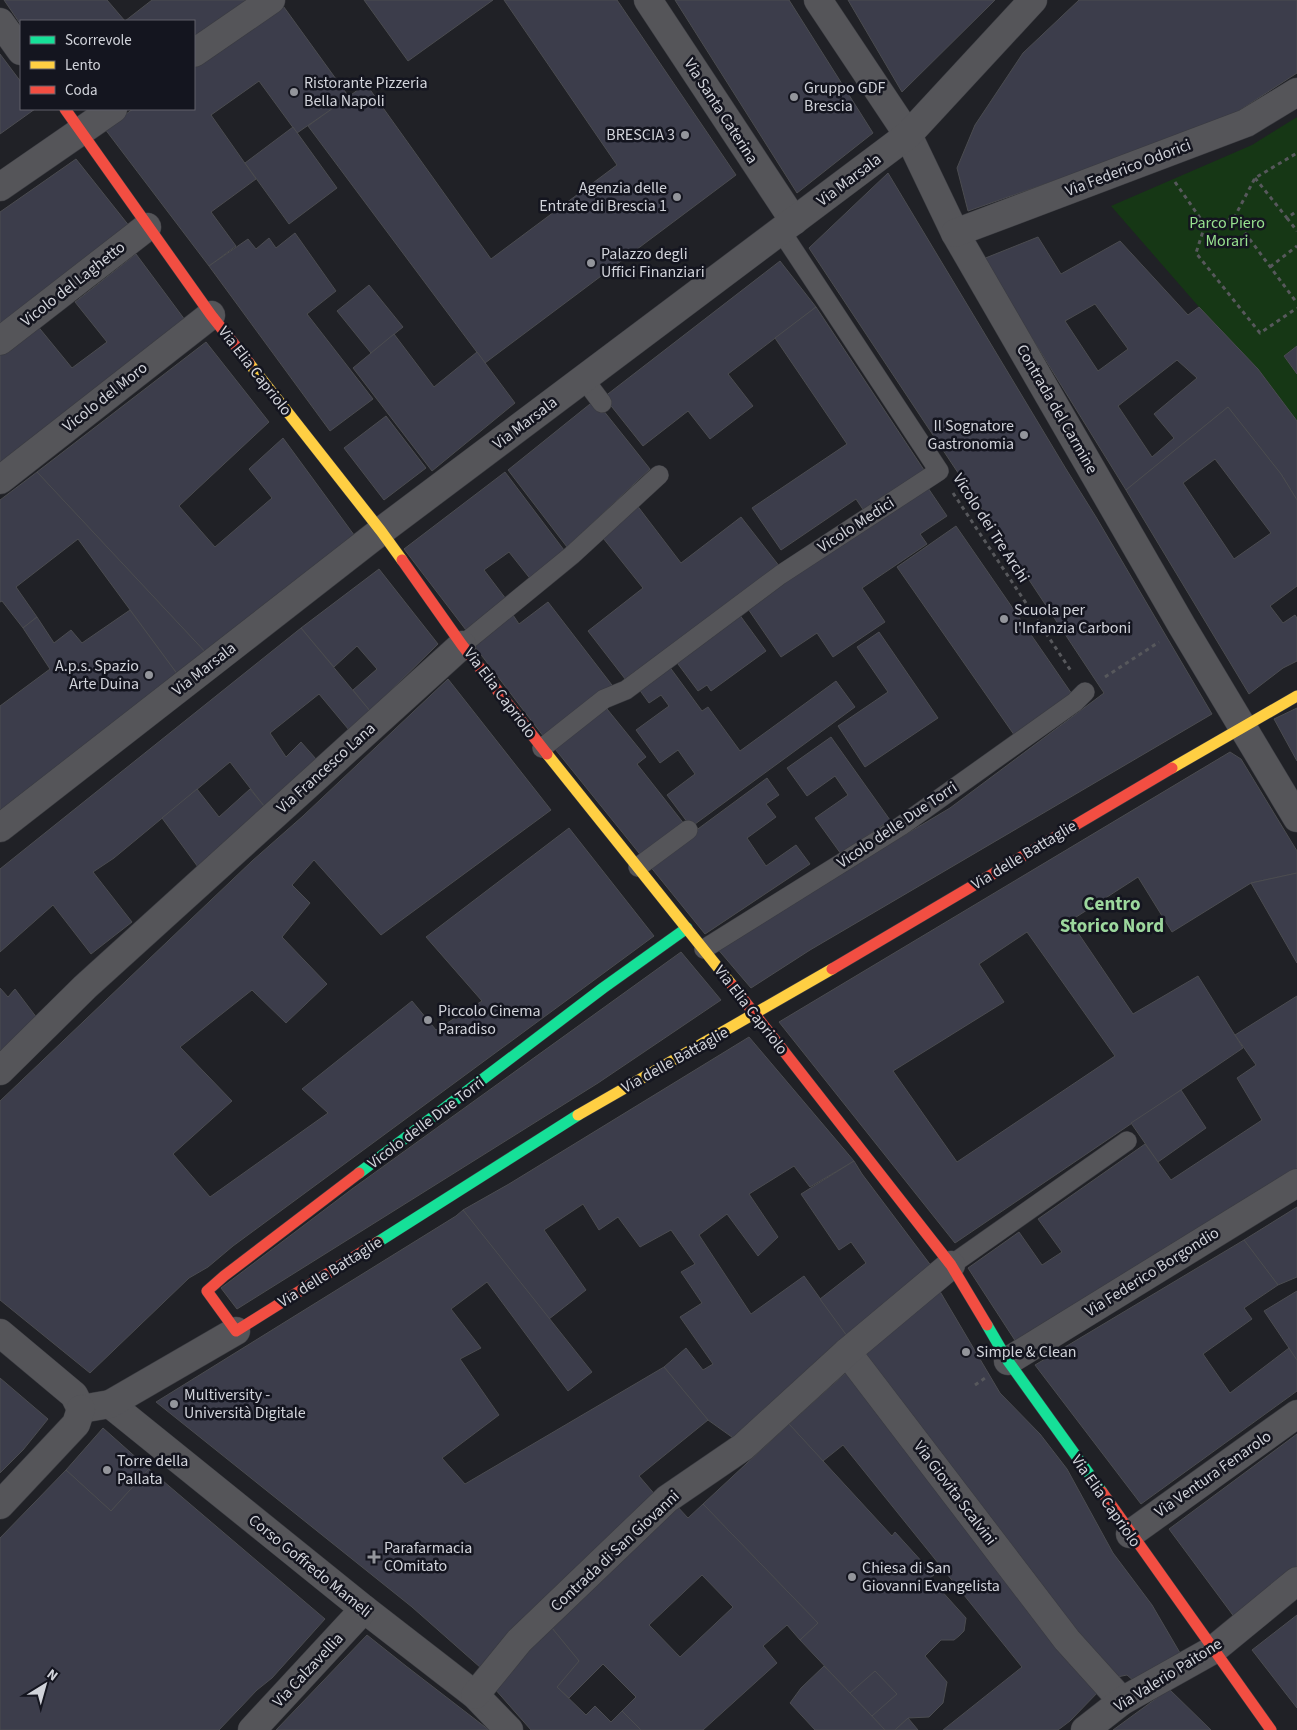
<svg xmlns="http://www.w3.org/2000/svg" width="1297" height="1730" viewBox="0 0 1297 1730" font-family="'Source Sans 3',sans-serif">
<rect width="100%" height="100%" fill="#202126"/>
<path fill="#163715" d="M1297,117V346L1284,356L1297,374V421L1258,369L1199,307L1111,206L1252,145Z"/>
<g fill="#3c3d4b" stroke="#4b4c50" fill-rule="evenodd">
<path d="M4,0H107L125,21L152,0H249L194,39V21H21V25Z"/>
<path d="M364,0H493L408,61Z"/>
<path d="M504,0H617L736,175L485,363L308,126L366,84L491,259L617,165Z"/>
<path d="M675,0H789L873,133L797,193Z"/>
<path d="M848,0H995L902,92Z"/>
<path d="M1079,0H1297V73L1220,123L968,211L957,168L975,125L1023,53Z"/>
<path d="M281,3L349,97L297,133L259,81L211,115L256,179L211,212L236,246L209,266L105,129L133,109H194V65Z"/>
<path d="M0,54L21,82V109H35L0,134Z"/>
<path d="M293,127L337,188L289,224L245,163Z"/>
<path d="M76,159L130,227L0,324V212Z"/>
<path d="M888,173L1066,469L1096,517L1212,714L810,950L751,988L716,947L950,808L1104,693L809,248Z"/>
<path d="M295,233L336,291L307,314L373,399L330,431L209,266L248,239L256,249L269,238L276,248Z"/>
<path d="M1038,237L1061,274L1120,241L1188,315L1199,307L1258,369L1297,421V500L1281,474L1228,407L1126,490L983,259ZM1095,304L1128,349L1098,371L1065,321ZM1177,360L1197,378L1154,414L1174,438L1152,457L1118,406Z"/>
<path d="M136,254L185,320L0,470V352L36,324L72,368L107,342L75,302Z"/>
<path d="M780,261L816,307L728,374L753,406L710,439L688,411L643,446L604,397Z"/>
<path d="M369,285L403,327L371,353L337,311Z"/>
<path d="M816,307L926,473L866,514L856,499L781,550L752,508L847,444L775,338Z"/>
<path d="M394,334L434,387L477,352L515,403L432,471L353,368Z"/>
<path d="M206,342L269,422L179,506L215,547L272,498L249,469L283,438L357,539L208,655L37,472Z"/>
<path d="M1297,346V374L1284,356Z"/>
<path d="M595,400L650,469L567,547L508,470Z"/>
<path d="M1228,407L1281,474L1297,500V586L1270,606L1283,623L1295,615L1297,618V661L1283,668L1249,694L1126,490ZM1215,459L1271,533L1234,559L1183,483Z"/>
<path d="M386,416L426,468L384,500L344,448Z"/>
<path d="M37,472L208,655L178,675L78,539L16,587L37,617L23,628L2,601L0,602V500Z"/>
<path d="M505,472L567,554L532,581L509,552L484,570L506,599L466,630L404,549Z"/>
<path d="M926,485L947,516L920,534L927,544L862,588L885,622L833,657L817,633L781,657L746,606Z"/>
<path d="M636,504L681,563L741,517L780,567L629,684L588,631L643,588L599,533Z"/>
<path d="M956,526L1074,697L1017,739L897,567Z"/>
<path d="M379,569L438,644L370,711L353,690L377,669L357,646L334,667L301,628Z"/>
<path d="M548,602L615,689L547,741L472,643L511,612L519,624Z"/>
<path d="M130,610L178,675L0,814V706L50,669L23,628L37,617L54,643L71,630L82,643Z"/>
<path d="M739,614L766,651L711,691L707,685L698,691L675,660Z"/>
<path d="M301,628L370,711L349,730L319,694L270,733L286,757L301,742L316,759L264,806L230,762L114,858L93,872L132,922L91,954L53,905L0,952V869Z"/>
<path d="M879,632L938,718L865,767L838,726L888,692L857,647Z"/>
<path d="M666,662L702,711L708,707L740,751L836,681L855,707L691,827L667,795L695,774L678,750L660,763L636,730L669,706L661,695L649,703L636,685Z"/>
<path d="M448,679L551,810L381,935L314,860L292,885L310,903L282,937L327,984L286,1023L252,990L180,1047L232,1101L173,1154L210,1197L328,1113L302,1089L412,1001L436,1030L482,1001L426,937L569,828L654,936L233,1246L208,1267L189,1278L90,1373L0,1300V1101L252,861L303,816Z"/>
<path d="M603,704L646,757L637,764L685,825L643,858L551,744Z"/>
<path d="M1297,708V761L1274,719Z"/>
<path d="M831,737L890,820L841,854L815,818L848,795L835,776L807,796L787,768Z"/>
<path d="M1230,752L1241,759L1297,851V873L1251,883L1172,932L1138,877L1070,921L1133,1014L1198,976L1243,1048L955,1243L779,1022ZM1027,932L1115,1056L957,1162L893,1071L1004,1002L979,964Z"/>
<path d="M767,778L779,795L766,804L776,817L747,838L766,866L796,845L810,864L705,934L649,865Z"/>
<path d="M197,789L219,817L250,789L264,806L198,867L162,818Z"/>
<path d="M1297,873V963L1251,883Z"/>
<path d="M681,952L721,1000L598,1083L237,1309L221,1288L352,1189Z"/>
<path d="M0,988L8,997L15,989L37,1018L0,1054Z"/>
<path d="M1297,996V1169L1016,1342L968,1268L1019,1232L1042,1265L1062,1252L1038,1219L1145,1144L1171,1180L1262,1120L1237,1078L1256,1065L1235,1035Z"/>
<path d="M749,1037L854,1161L810,1187L794,1166L749,1194L778,1237L758,1256L727,1214L699,1235L751,1314L804,1276L850,1340L736,1440L708,1420L664,1367L686,1348L703,1370L713,1364L680,1317L702,1303L681,1272L695,1264L671,1230L640,1247L618,1217L599,1230L583,1204L544,1230L586,1290L549,1319L463,1210L509,1184Z"/>
<path d="M1181,1090L1206,1128L1158,1162L1131,1123Z"/>
<path d="M854,1161L862,1174L932,1267L850,1340L820,1299L866,1263L851,1242L839,1250L801,1194Z"/>
<path d="M1297,1207V1277L1278,1285L1244,1240Z"/>
<path d="M463,1210L592,1372L568,1391L487,1282L451,1309L481,1348L460,1359L499,1415L442,1458L465,1484L664,1367L708,1420L639,1476L657,1497L481,1668L412,1607L156,1402L456,1216Z"/>
<path d="M1244,1240L1278,1285L1244,1308L1252,1319L1203,1354L1230,1393L1289,1348L1297,1360V1391L1141,1504L1035,1365Z"/>
<path d="M935,1283L1000,1393L1040,1434L1067,1469L1113,1553L1152,1605L1183,1658L1135,1682L1127,1675L1112,1678L861,1350Z"/>
<path d="M1297,1291V1360L1264,1311Z"/>
<path d="M849,1370L1101,1689L1070,1721L1058,1730H943L1022,1667L843,1445L823,1461L789,1424Z"/>
<path d="M0,1378L48,1419L23,1450L0,1473Z"/>
<path d="M789,1424L892,1536L895,1532L934,1575L930,1578L966,1618L964,1631L959,1636L954,1640H941L925,1656L947,1682L943,1703L929,1717L908,1718L895,1730H885L800,1640L818,1623L703,1504Z"/>
<path d="M103,1428L149,1469L111,1511L66,1470Z"/>
<path d="M1297,1434V1566L1235,1618L1169,1529Z"/>
<path d="M149,1469L325,1619L272,1678L257,1690L219,1730H0V1538L66,1470L111,1511Z"/>
<path d="M675,1504L688,1518L703,1504L818,1623L800,1640L787,1625L763,1646L777,1663L703,1730H641L622,1711L636,1697L603,1664L569,1698L557,1687L579,1661L547,1622ZM702,1575L733,1607L680,1657L649,1625Z"/>
<path d="M1297,1615V1708L1252,1650Z"/>
<path d="M547,1622L579,1661L557,1687L586,1715L595,1706L611,1722L622,1711L641,1730H531L494,1688Z"/>
<path d="M367,1635L406,1666L489,1730H276Z"/>
<path d="M824,1666L850,1693L885,1730H815L790,1703L801,1688Z"/>
<path d="M875,1671L897,1694L872,1716L850,1693Z"/>
<path d="M1169,1689L1211,1730H1113Z"/>
<path d="M908,1718L918,1730H895Z"/>
</g>
<g fill="none" stroke-linecap="round" stroke-linejoin="round">
<g stroke="#3a3b40" stroke-width="20">
<g id="lane">
<path d="M584,379L602,403"/>
<path d="M462,645L572,555L659,475"/>
<path d="M542,748L604,699L626,690L780,575L939,471L781,231"/>
<path d="M638,867L688,830"/>
<path d="M704,949L901,826L1075,702L1085,692"/>
<path d="M951,1265L1127,1141"/>
</g>
</g>
<g stroke="#3a3b40" stroke-width="29">
<g id="street">
<path d="M648,0L794,221"/>
<path d="M818,0L908,135L955,233L1182,626L1297,818"/>
<path d="M0,22L21,51"/>
<path d="M194,53L271,0"/>
<path d="M0,187L113,109"/>
<path d="M955,233L1246,123L1297,92"/>
<path d="M0,341L147,227"/>
<path d="M0,480L211,315"/>
<path d="M0,828L381,531L908,135L1033,0"/>
<path d="M0,1071L85,987L462,645"/>
<path d="M0,1333L74,1395L81,1409"/>
<path d="M847,1352L1067,1640L1122,1701"/>
<path d="M1008,1361L1297,1183"/>
<path d="M110,1404L364,1609L475,1695L509,1730"/>
<path d="M81,1409L110,1404L236,1331"/>
<path d="M0,1505L76,1424L81,1409"/>
<path d="M1130,1534L1297,1414"/>
<path d="M475,1695L519,1641L667,1499L743,1447L847,1352L951,1265"/>
<path d="M252,1730L364,1609"/>
<path d="M1085,1730L1122,1701L1213,1650L1297,1581"/>
</g>
</g>
<g stroke="#3a3b40" stroke-width="12">
<g id="fast">
<path d="M359,1173L603,988L687,928"/>
<path d="M378,1242L578,1115"/>
<path d="M987,1325L1008,1361L1102,1492"/>
</g>
</g>
<g stroke="#3a3b40" stroke-width="12">
<g id="slow">
<path d="M249,363L381,531L402,560"/>
<path d="M547,754L732,985"/>
<path d="M1172,768L1297,696"/>
<path d="M578,1115L832,969"/>
</g>
</g>
<g stroke="#3a3b40" stroke-width="12">
<g id="jam">
<path d="M65,109L211,315L249,363"/>
<path d="M402,560L462,645L547,754"/>
<path d="M832,969L1172,768"/>
<path d="M732,985L951,1265L987,1325"/>
<path d="M359,1173L224,1276L207,1291L236,1331L378,1242"/>
<path d="M1102,1492L1271,1730"/>
</g>
</g>
<g stroke="#57585c" stroke-width="3" stroke-dasharray="4 4" stroke-linecap="butt">
<path d="M1255,178L1287,218L1297,211"/>
<path d="M1175,182L1205,225"/>
<path d="M1234,218L1255,178L1297,153"/>
<path d="M1287,218L1297,231"/>
<path d="M1205,225L1196,253L1260,333L1297,308"/>
<path d="M1205,225L1234,218L1297,303"/>
<path d="M1270,267L1297,246"/>
<path d="M953,493L1071,671"/>
<path d="M1105,677L1159,642"/>
<path d="M975,1385L985,1378"/>
</g>
<use href="#lane" stroke="#555559" stroke-width="19"/>
<use href="#street" stroke="#555559" stroke-width="28"/>
<use href="#fast" stroke="#16e098" stroke-width="11"/>
<use href="#slow" stroke="#ffcf43" stroke-width="11"/>
<use href="#jam" stroke="#f24e42" stroke-width="11"/>
</g>
<g fill="#93959b" stroke="#14151f" stroke-width="2">
<circle cx="294" cy="92" r="5"/>
<circle cx="794" cy="97" r="5"/>
<circle cx="685" cy="135" r="5"/>
<circle cx="677" cy="197" r="5"/>
<circle cx="591" cy="263" r="5"/>
<circle cx="1024" cy="435" r="5"/>
<circle cx="1004" cy="619" r="5"/>
<circle cx="149" cy="675" r="5"/>
<circle cx="428" cy="1020" r="5"/>
<circle cx="966" cy="1352" r="5"/>
<circle cx="174" cy="1404" r="5"/>
<circle cx="107" cy="1470" r="5"/>
<path d="M371.5 1549.5h5v5h5v5h-5v5h-5v-5h-5v-5h5z"/>
<circle cx="852" cy="1577" r="5"/>
</g>
<g text-anchor="middle" dominant-baseline="central" stroke-width="5" stroke-linejoin="round" paint-order="stroke">
<g font-size="16" fill="#d1d3da" stroke="#14151f" text-anchor="start">
<text x="304" y="83">Ristorante Pizzeria<tspan x="304" dy="18">Bella Napoli</tspan></text>
<text x="804" y="88">Gruppo GDF<tspan x="804" dy="18">Brescia</tspan></text>
<text x="675" y="135" text-anchor="end">BRESCIA 3</text>
<text x="667" y="188" text-anchor="end">Agenzia delle<tspan x="667" dy="18">Entrate di Brescia 1</tspan></text>
<text x="601" y="254">Palazzo degli<tspan x="601" dy="18">Uffici Finanziari</tspan></text>
<text x="1014" y="426" text-anchor="end">Il Sognatore<tspan x="1014" dy="18">Gastronomia</tspan></text>
<text x="1014" y="610">Scuola per<tspan x="1014" dy="18">l'Infanzia Carboni</tspan></text>
<text x="139" y="666" text-anchor="end">A.p.s. Spazio<tspan x="139" dy="18">Arte Duina</tspan></text>
<text x="438" y="1011">Piccolo Cinema<tspan x="438" dy="18">Paradiso</tspan></text>
<text x="976" y="1352">Simple &amp; Clean</text>
<text x="184" y="1395">Multiversity -<tspan x="184" dy="18">Università Digitale</tspan></text>
<text x="117" y="1461">Torre della<tspan x="117" dy="18">Pallata</tspan></text>
<text x="384" y="1548">Parafarmacia<tspan x="384" dy="18">COmitato</tspan></text>
<text x="862" y="1568">Chiesa di San<tspan x="862" dy="18">Giovanni Evangelista</tspan></text>
</g>
<g font-size="16" fill="#d1d3da" stroke="#14151f">
<text transform="translate(721 111) rotate(57)">Via Santa Caterina</text>
<text transform="translate(1128 168) rotate(-21)">Via Federico Odorici</text>
<text transform="translate(849 180) rotate(-37)">Via Marsala</text>
<text transform="translate(73 284) rotate(-38)">Vicolo del Laghetto</text>
<text transform="translate(255 371) rotate(52)">Via Elia Capriolo</text>
<text transform="translate(105 397) rotate(-38)">Vicolo del Moro</text>
<text transform="translate(1057 409) rotate(60)">Contrada del Carmine</text>
<text transform="translate(525 423) rotate(-37)">Via Marsala</text>
<text transform="translate(856 525) rotate(-33)">Vicolo Medici</text>
<text transform="translate(991 528) rotate(57)">Vicolo dei Tre Archi</text>
<text transform="translate(204 669) rotate(-38)">Via Marsala</text>
<text transform="translate(500 693) rotate(53)">Via Elia Capriolo</text>
<text transform="translate(326 768) rotate(-42)">Via Francesco Lana</text>
<text transform="translate(897 825) rotate(-34)">Vicolo delle Due Torri</text>
<text transform="translate(1024 855) rotate(-31)">Via delle Battaglie</text>
<text transform="translate(751 1010) rotate(52)">Via Elia Capriolo</text>
<text transform="translate(675 1060) rotate(-29)">Via delle Battaglie</text>
<text transform="translate(426 1123) rotate(-37)">Vicolo delle Due Torri</text>
<text transform="translate(330 1272) rotate(-32)">Via delle Battaglie</text>
<text transform="translate(1152 1272) rotate(-32)">Via Federico Borgondio</text>
<text transform="translate(1213 1474) rotate(-35)">Via Ventura Fenarolo</text>
<text transform="translate(955 1493) rotate(53)">Via Giovita Scalvini</text>
<text transform="translate(1106 1501) rotate(55)">Via Elia Capriolo</text>
<text transform="translate(615 1551) rotate(-43)">Contrada di San Giovanni</text>
<text transform="translate(310 1566) rotate(39)">Corso Goffredo Mameli</text>
<text transform="translate(308 1670) rotate(-47)">Via Calzavellia</text>
<text transform="translate(1168 1675) rotate(-32)">Via Valerio Paitone</text>
</g>
<g font-size="16" fill="#97e18f" stroke="#14151f">
<text x="1227" y="223">Parco Piero<tspan x="1227" dy="18">Morari</tspan></text>
</g>
<g font-size="19" font-weight="bold" fill="#9cd79d" stroke="#14151f">
<text x="1112" y="904">Centro<tspan x="1112" dy="22">Storico Nord</tspan></text>
</g>
</g>
<rect x="20" y="20" width="175" height="90" fill="#14151f" stroke="#60616a"/>
<rect x="30" y="36" width="25" height="8" fill="#16e098" stroke="#60616a"/>
<text x="65" y="45" font-size="15" fill="#d1d3da">Scorrevole</text>
<rect x="30" y="61" width="25" height="8" fill="#ffcf43" stroke="#60616a"/>
<text x="65" y="70" font-size="15" fill="#d1d3da">Lento</text>
<rect x="30" y="86" width="25" height="8" fill="#f24e42" stroke="#60616a"/>
<text x="65" y="95" font-size="15" fill="#d1d3da">Coda</text>
<g transform="translate(45 1685) rotate(37)" stroke="#14151f" stroke-width="4" paint-order="stroke">
<path d="M0-4L9 19L0 12L-9 19Z" fill="#d1d3da"/>
<text y="-8" font-size="14" font-weight="bold" text-anchor="middle" fill="#d1d3da">N</text>
</g>
</svg>
